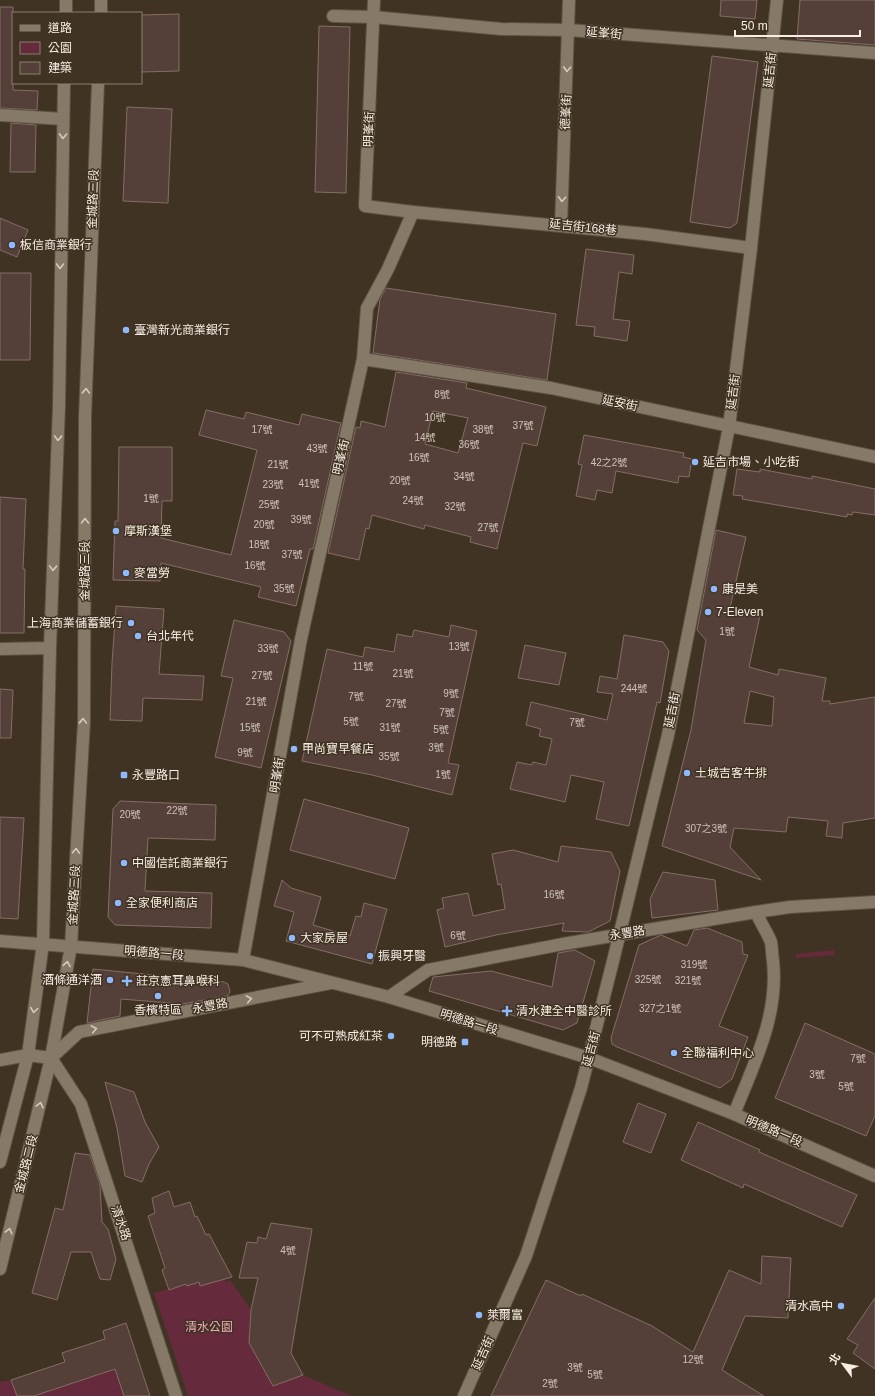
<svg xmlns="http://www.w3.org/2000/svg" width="875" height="1396" viewBox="0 0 875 1396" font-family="Helvetica,'Noto Sans TC',sans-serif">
<rect width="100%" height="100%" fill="#403323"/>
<g fill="#652a3c">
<path d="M834,950L835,955L796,958V954Z"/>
<path d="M224,1279L226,1282L230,1280L251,1310L249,1343L273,1385L303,1375L352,1396H188L154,1293L186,1284L188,1286L199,1282L200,1286Z"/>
<path d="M115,1369L124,1396H34Z"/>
<path d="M11,1380L17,1396H0V1382Z"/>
</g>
<g fill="#554039" stroke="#846d66" fill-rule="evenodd">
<path d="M721,0H757L755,19L720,16Z"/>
<path d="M800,0H875V45L797,39Z"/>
<path d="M0,7H13V90L38,91L37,110L0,108Z"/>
<path d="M179,14V71L141,72V15Z"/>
<path d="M319,26L350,27L346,193L315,192Z"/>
<path d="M712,56L758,62L737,223L730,228L690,222Z"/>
<path d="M127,107L172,109L168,203L123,201Z"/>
<path d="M11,123L36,125L35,172H10Z"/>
<path d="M0,218L28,230L17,257L0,250Z"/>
<path d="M586,249L634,255L632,274L619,272L613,319L630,321L627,341L594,336L595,327L576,325Z"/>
<path d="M0,273H31L30,360H0Z"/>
<path d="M386,288L556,314L547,380L373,353L380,299Z"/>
<path d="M396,372L467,383L466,388L546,407L537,446L523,443L497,549L470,542L471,537L425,525L424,529L372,515L369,529L366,528L359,560L328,553L356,427L360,428L361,421L385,427ZM433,411L468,418L458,453L425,444Z"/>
<path d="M206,410L244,419L246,412L299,425L302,414L341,423L313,549H310L296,606L258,597L261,587L161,563L160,581L113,580L115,521H118L119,447H172V501H162L161,538L231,555L257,450L199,435Z"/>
<path d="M584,435L684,453L683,457L692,459L689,477L679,476L678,483L616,471L612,493L597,490L595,500L576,496L582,465L578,464Z"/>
<path d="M737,469L760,472V469L812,479V476L875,489V515L853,512L852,515L847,514V517L742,499L743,496L733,495Z"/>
<path d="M0,497L26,499L23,569H25L24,633H0Z"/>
<path d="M716,530L746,537L730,608L760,615L749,667L778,675L779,669L826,678L822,701H830V704L875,697V818L843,823L842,838L826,836L828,821L788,817L786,832L734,828L730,847L761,880L662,846L691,730L706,640L697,630ZM750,691L774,697L772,726L744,723Z"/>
<path d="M116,606L164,609L159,674L204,676L202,700L143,698L142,721L110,720L112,663Z"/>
<path d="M234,620L284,632L291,641L261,768L215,757L233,678L221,676Z"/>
<path d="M451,625L477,631L448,763L459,765L452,795L372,775L302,761L327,649L363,657L365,647L394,652L397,634L412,637L414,630L449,637Z"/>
<path d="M624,635L663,642L669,651L660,703L657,702L629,826L596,819L604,782L571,775L565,802L510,789L517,762L532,765L533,762L546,765L552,739L539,736L541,729L526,725L531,702L607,720L613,694L597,692L600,676L617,679Z"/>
<path d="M525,645L566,653L559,685L518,678Z"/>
<path d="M0,689L13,690L11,738H0Z"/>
<path d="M304,799L409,828L395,879L290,850Z"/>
<path d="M120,801L216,805L215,840L148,838L145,891L212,893L211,928L115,925L108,917L113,809Z"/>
<path d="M0,817L24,818L18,919L0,918Z"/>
<path d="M561,846L611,852L620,871L610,921L588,932L562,931L564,923L496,935L445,947L437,910L444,908L442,898L468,893L473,916L505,909L501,884L498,885L492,854L513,850L558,862Z"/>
<path d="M663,872L715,880L718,910L652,918L650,899Z"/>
<path d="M282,880L291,888L321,897L313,925L350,936L356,916L361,917L364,903L387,909L372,964L286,941L294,912L274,906Z"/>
<path d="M707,928L742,942L743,954L748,955L719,1026L748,1037L732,1079L720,1088L617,1047L612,1044L611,1038L639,945L661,935L687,946L694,930Z"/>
<path d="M575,950L595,961L577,1023L563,1030L429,991L433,977L491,971L552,987L558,953Z"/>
<path d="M93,969L224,982L228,984L230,992L227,996L182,1004L121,999L120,1016L87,1023Z"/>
<path d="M805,1023L875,1054V1116L866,1136L775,1098Z"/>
<path d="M105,1082L134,1092L145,1122L159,1147L149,1164L142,1182L125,1176L117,1128Z"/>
<path d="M638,1103L666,1114L651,1153L623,1142Z"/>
<path d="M698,1122L760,1150L759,1152L857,1195L842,1227L744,1184L743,1188L681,1160Z"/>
<path d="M75,1153L90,1155L100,1185L102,1222L108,1229L116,1259L110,1280L100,1279L91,1252H71L57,1300L32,1293L55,1208L63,1210Z"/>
<path d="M169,1191L174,1207L190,1202L195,1217L197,1216L206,1235L209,1234L232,1277L200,1286L199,1282L187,1286L186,1284L169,1290L162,1270L165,1268L148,1216L155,1213L152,1198Z"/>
<path d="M271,1223L312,1229L291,1353L303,1375L273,1386L249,1343L251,1310L258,1278H239L247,1242L257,1243L258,1237L266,1239Z"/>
<path d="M762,1256L791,1258L788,1318L745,1316L722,1370L764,1396H491L546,1280L581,1296L582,1294L652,1326L693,1352L729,1270L761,1284Z"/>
<path d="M875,1298V1369L853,1353L858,1345L847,1339Z"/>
<path d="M126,1323L150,1396H124L115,1369L34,1396H17L11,1380L65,1362L62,1353L105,1339L103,1331Z"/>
</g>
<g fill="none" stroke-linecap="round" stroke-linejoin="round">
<g stroke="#5c5143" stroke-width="14">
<path id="pedestrian" d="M0,115L63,119"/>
</g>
<g stroke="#5c5143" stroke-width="14">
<g id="minor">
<path d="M333,16L373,17L501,29L569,30L875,53"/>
<path d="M413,212L645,234L751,248"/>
<path d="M561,225L569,0"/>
<path d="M363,359L551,388L875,457"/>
<path d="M0,649L50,648"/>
<path d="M243,960L301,639L363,359L367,308L388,269L413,212L365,206L374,0"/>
<path d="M734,1114C754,1064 779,1015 773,961C772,955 772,948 771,942C767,932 760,922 756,912"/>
<path d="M464,1396L526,1256L581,1088L614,957L668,735L729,427L751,248L777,0"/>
</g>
</g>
<g stroke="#5c5143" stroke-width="14">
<g id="tertiary">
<path d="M0,941L243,960L389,997L589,1058L734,1114L875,1176"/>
<path d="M389,997L428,970L563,944L756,912L790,907L875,902"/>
<path d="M51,1058L81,1104L176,1396"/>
<path d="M51,1058L79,1032L331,983"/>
<path d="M0,1060L28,1055L51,1058"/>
</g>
</g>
<g stroke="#5c5143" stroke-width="14">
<g id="secondary">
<path d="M66,13V0"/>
<path d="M101,13V0"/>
<path d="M0,1162L28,1055L43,943L50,648L59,406L64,83"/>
<path d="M0,1269L51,1058L71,946L84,722L85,417L98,83"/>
</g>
</g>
<use href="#pedestrian" stroke="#877967" stroke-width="12"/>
<use href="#minor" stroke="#877967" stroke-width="12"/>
<use href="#tertiary" stroke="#877967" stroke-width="12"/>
<use href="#secondary" stroke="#877967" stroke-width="12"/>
</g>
<defs><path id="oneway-chevron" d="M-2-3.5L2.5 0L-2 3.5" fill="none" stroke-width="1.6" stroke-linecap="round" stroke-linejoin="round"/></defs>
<g stroke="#d5cbbe">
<use href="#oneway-chevron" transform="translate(567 69) rotate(93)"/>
<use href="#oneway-chevron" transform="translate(63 136) rotate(91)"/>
<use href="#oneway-chevron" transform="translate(562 199) rotate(93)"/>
<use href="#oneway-chevron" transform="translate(60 266) rotate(91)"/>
<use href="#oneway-chevron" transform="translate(86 391) rotate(-88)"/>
<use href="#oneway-chevron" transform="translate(58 438) rotate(92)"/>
<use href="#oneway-chevron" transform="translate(85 521) rotate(-90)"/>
<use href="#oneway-chevron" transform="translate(53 568) rotate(92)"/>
<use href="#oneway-chevron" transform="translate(83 721) rotate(-88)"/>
<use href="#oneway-chevron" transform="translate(76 851) rotate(-87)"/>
<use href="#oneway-chevron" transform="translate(67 964) rotate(-80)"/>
<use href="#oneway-chevron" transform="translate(249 999) rotate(-11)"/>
<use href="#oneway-chevron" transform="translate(34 1010) rotate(98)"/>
<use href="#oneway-chevron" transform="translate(94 1029) rotate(-11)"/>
<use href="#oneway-chevron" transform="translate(40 1105) rotate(-76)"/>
<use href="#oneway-chevron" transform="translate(9 1231) rotate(-76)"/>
</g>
<g fill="#8eb9fc" stroke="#403323" stroke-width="1.5">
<circle cx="12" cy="245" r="4"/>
<circle cx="126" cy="330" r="4"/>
<circle cx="695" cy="462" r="4"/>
<circle cx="116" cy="531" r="4"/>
<circle cx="126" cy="573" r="4"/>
<circle cx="714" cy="589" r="4"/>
<circle cx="708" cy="612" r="4"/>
<circle cx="131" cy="623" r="4"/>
<circle cx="138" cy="636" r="4"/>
<circle cx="294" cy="749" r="4"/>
<circle cx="687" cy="773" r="4"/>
<rect x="120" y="771" width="8" height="8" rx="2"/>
<circle cx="124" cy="863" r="4"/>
<circle cx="118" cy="903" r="4"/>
<circle cx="292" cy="938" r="4"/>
<circle cx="370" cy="956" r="4"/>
<circle cx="110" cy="980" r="4"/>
<path d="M125 975h4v4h4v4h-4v4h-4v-4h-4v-4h4z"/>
<circle cx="158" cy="996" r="4"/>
<path d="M505 1005h4v4h4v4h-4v4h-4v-4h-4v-4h4z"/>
<circle cx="391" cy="1036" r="4"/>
<rect x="461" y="1038" width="8" height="8" rx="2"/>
<circle cx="674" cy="1053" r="4"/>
<circle cx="841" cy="1306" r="4"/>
<circle cx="479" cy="1315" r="4"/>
</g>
<g text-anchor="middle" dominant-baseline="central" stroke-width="3" stroke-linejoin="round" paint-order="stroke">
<g font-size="10" fill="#cec2b9">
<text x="442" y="394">8號</text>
<text x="435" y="417">10號</text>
<text x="523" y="425">37號</text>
<text x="262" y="429">17號</text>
<text x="483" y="429">38號</text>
<text x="425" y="437">14號</text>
<text x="469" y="444">36號</text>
<text x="317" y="448">43號</text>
<text x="419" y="457">16號</text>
<text x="609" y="462">42之2號</text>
<text x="278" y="464">21號</text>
<text x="464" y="476">34號</text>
<text x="400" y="480">20號</text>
<text x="309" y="483">41號</text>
<text x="273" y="484">23號</text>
<text x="151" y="498">1號</text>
<text x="413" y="500">24號</text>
<text x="269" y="504">25號</text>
<text x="455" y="506">32號</text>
<text x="301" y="519">39號</text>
<text x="264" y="524">20號</text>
<text x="488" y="527">27號</text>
<text x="259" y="544">18號</text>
<text x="292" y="554">37號</text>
<text x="255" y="565">16號</text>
<text x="284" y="588">35號</text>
<text x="727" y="631">1號</text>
<text x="459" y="646">13號</text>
<text x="268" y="648">33號</text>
<text x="363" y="666">11號</text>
<text x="403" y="673">21號</text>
<text x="262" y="675">27號</text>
<text x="634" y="688">244號</text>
<text x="451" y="693">9號</text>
<text x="356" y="696">7號</text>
<text x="256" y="701">21號</text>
<text x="396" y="703">27號</text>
<text x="447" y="712">7號</text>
<text x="351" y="721">5號</text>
<text x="577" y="722">7號</text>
<text x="250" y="727">15號</text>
<text x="390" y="727">31號</text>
<text x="441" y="729">5號</text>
<text x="436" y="747">3號</text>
<text x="245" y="752">9號</text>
<text x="389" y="756">35號</text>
<text x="443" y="774">1號</text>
<text x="177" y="810">22號</text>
<text x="130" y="814">20號</text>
<text x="706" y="828">307之3號</text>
<text x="554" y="894">16號</text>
<text x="458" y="935">6號</text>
<text x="694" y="964">319號</text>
<text x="648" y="979">325號</text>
<text x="688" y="980">321號</text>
<text x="660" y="1008">327之1號</text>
<text x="858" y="1058">7號</text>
<text x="817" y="1074">3號</text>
<text x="846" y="1086">5號</text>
<text x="288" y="1250">4號</text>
<text x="693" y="1359">12號</text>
<text x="575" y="1367">3號</text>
<text x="595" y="1374">5號</text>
<text x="550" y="1383">2號</text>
</g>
<g font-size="12" fill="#f7eee4" stroke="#403323">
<text transform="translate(604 33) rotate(5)">延峯街</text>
<text transform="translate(770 70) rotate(-84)">延吉街</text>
<text transform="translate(566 112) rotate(-87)">德峯街</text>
<text transform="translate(369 129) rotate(-88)">明峯街</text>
<text transform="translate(93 199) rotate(-88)">金城路三段</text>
<text transform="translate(583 227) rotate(6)">延吉街168巷</text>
<text transform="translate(733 392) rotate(-83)">延吉街</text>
<text transform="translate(620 403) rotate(12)">延安街</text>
<text transform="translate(341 457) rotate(-77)">明峯街</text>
<text transform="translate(85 571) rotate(-90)">金城路三段</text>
<text transform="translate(672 710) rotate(-79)">延吉街</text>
<text transform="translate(277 775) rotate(-81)">明峯街</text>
<text transform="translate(74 895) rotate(-87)">金城路三段</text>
<text transform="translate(627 933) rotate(-9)">永豐路</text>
<text transform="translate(154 953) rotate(5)">明德路一段</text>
<text transform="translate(210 1006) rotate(-11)">永豐路</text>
<text transform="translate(469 1022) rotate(17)">明德路一段</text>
<text transform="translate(591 1049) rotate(-75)">延吉街</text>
<text transform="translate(774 1131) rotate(23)">明德路一段</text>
<text transform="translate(26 1164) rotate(-76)">金城路二段</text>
<text transform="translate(121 1223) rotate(71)">清水路</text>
<text transform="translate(483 1353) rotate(-66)">延吉街</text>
</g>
<g font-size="12" fill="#f7eee4" stroke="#403323" text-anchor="start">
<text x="20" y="245">板信商業銀行</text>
<text x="134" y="330">臺灣新光商業銀行</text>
<text x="703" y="462">延吉市場、小吃街</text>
<text x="124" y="531">摩斯漢堡</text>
<text x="134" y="573">麥當勞</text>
<text x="722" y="589">康是美</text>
<text x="716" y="612">7-Eleven</text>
<text x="123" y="623" text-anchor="end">上海商業儲蓄銀行</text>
<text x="146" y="636">台北年代</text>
<text x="302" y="749">甲尚寶早餐店</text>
<text x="695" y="773">土城吉客牛排</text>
<text x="132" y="775">永豐路口</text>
<text x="132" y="863">中國信託商業銀行</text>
<text x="126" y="903">全家便利商店</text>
<text x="300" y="938">大家房屋</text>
<text x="378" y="956">振興牙醫</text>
<text x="102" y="980" text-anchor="end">酒條通洋酒</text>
<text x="136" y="981">莊京憲耳鼻喉科</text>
<text x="158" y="1010" text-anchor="middle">香檳特區</text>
<text x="516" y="1011">清水建全中醫診所</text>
<text x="383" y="1036" text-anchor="end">可不可熟成紅茶</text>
<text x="457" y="1042" text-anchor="end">明德路</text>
<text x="682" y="1053">全聯福利中心</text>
<text x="833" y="1306" text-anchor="end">清水高中</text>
<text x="487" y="1315">萊爾富</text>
</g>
<g font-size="12" fill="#f1a8ba" stroke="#403323">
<text x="209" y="1327">清水公園</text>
</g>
</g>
<rect x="12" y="12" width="130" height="72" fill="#403323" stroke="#897e70"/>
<rect x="20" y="25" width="20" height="6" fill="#877967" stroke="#897e70"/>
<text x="48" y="32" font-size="12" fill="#f7eee4">道路</text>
<rect x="20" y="42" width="20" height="12" fill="#652a3c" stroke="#897e70"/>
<text x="48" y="52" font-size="12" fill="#f7eee4">公園</text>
<rect x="20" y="62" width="20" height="12" fill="#554039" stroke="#897e70"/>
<text x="48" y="72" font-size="12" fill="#f7eee4">建築</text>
<g transform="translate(843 1364) rotate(302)" stroke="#403323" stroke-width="3" paint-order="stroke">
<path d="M0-3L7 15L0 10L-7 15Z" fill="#f7eee4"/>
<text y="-6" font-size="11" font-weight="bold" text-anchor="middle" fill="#f7eee4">北</text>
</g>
<path d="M735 30v6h125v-6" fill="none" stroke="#f7eee4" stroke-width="2"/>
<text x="741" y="30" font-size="12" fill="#f7eee4" stroke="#403323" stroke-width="3" paint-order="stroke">50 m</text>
</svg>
